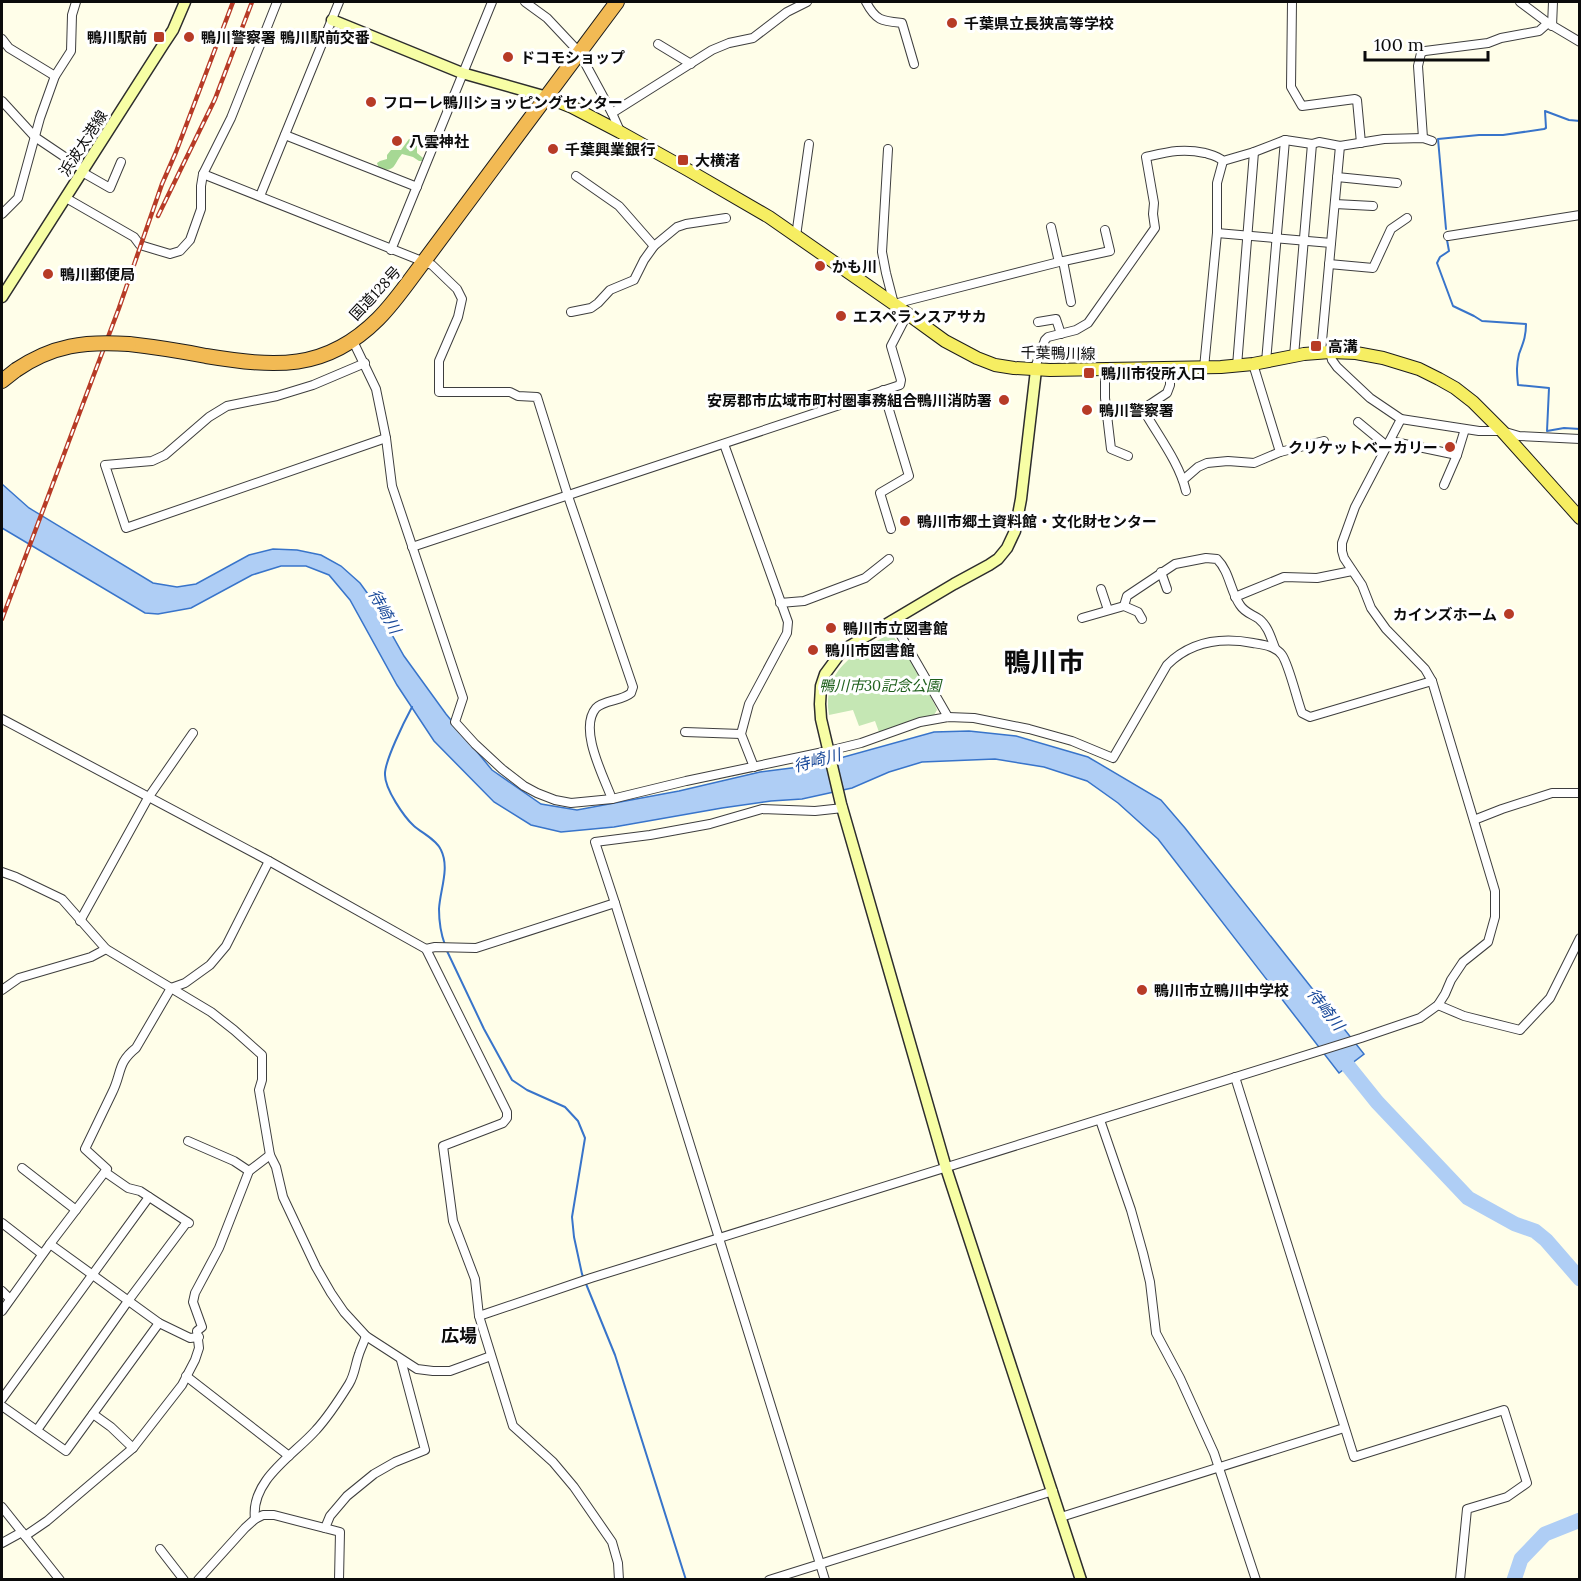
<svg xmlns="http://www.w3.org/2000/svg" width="1581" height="1581" viewBox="0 0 1581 1581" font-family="Lora,'Noto Sans JP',serif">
<rect width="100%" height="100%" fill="#fffee9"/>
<path fill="#c5e7b4" d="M888,635H893L906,659H910L935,705L937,710L934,715L879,732L875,721L859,726L853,710L829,715C822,670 854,653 888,635Z"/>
<path fill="#a6d894" d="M409,139L417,143V153L423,158L422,161H419L413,157L402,154C393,165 396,172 379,169L377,163L380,161L387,159V155L391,150H401Z"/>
<path fill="#afcef5" stroke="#3874ca" stroke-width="1.5" d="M2,484L29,508L153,583L177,587L196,584L249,555L273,549L297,550L321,555L341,566L360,583L373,601L404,656L446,714L492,770L541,804L577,810L679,791L760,772L815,765L934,732L969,731L1016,736L1088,757L1161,800L1185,828L1364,1054L1339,1073L1158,839L1118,803L1087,781L1044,767L995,759L922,762L889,772L852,788L802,799L771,801L722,808L614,827L561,832L531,825L494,802L434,741L397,685L350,600L329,575L306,566H281L252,575L191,608L158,614L145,613L2,528Z"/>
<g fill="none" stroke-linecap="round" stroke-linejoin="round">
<g stroke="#3874ca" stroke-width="2">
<path d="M1446,229L1438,139L1479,135H1503L1544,129L1546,128L1545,111L1569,120L1580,121"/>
<path d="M1447,240L1449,251L1440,257L1437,263L1453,306L1474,316L1482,321L1526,324C1526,337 1523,343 1519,354C1516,367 1517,373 1518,385L1549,388L1547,431L1564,428L1580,429"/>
<path d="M412,707C405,720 384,762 385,775C385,789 404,817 414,826C422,833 437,840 441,850C450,868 440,890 439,909C439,921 441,934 445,945"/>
<path d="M447,951L484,1029L512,1080L527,1090L565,1107L578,1121L585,1138L572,1217L574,1237L582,1274L615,1355L686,1580"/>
</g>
<g stroke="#afcef5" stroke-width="15">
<path d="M1336,1051L1377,1102L1468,1198L1515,1224L1535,1231L1546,1240L1580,1279"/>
<path d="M1514,1580L1521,1559L1545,1534L1580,1520"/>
</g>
<g stroke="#3e3e3e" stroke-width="10">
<g id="street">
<path d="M525,2L547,18L579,52L612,113L620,131"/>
<path d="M866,2C876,21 882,21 902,23L914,64"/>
<path d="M1292,2L1291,87L1302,106L1355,99L1357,100L1361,143"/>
<path d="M1520,2L1548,23L1580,42"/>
<path d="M1552,26L1553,2"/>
<path d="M2,39L9,48L55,76"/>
<path d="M658,44L691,64"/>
<path d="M2,101L35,137L84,170"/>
<path d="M612,113L712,50L729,43L753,38L787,12L807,2"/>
<path d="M285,135L417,187"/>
<path d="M1423,138L1418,66L1421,53L1425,51L1488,43L1501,38L1539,31L1548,23"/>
<path d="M888,149L882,252L886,273L894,304L1059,262L1110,251L1105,230"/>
<path d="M82,172L110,188L121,162"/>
<path d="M203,174L432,265L457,289L462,299L458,317L439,361V392H510L518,396L537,397L568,496L633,687L631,693C622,701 604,700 596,708C578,729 604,777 612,799"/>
<path d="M576,176L619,206L654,246"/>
<path d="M1337,177L1397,183"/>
<path d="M260,196L339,2"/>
<path d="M66,198L134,237L140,245L170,254L180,251L190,240L201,209V186L203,174L231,118L277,2"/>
<path d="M1335,204L1373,206"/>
<path d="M2,214L18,198L40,118L55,76L71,51L72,15L76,2"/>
<path d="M1051,227L1059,262"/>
<path d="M1217,233L1331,243"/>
<path d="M796,236L809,144"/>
<path d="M1448,236L1580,215"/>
<path d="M391,250L492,2"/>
<path d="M1063,261L1071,302"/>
<path d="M1329,264L1373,268L1391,229L1407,218"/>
<path d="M571,312L591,308L598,303L610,290L634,280L644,260L654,246L677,227L686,224L726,218"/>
<path d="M1038,322L1056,319L1061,334"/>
<path d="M352,339L376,389L386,438L392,486L463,698L455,722L475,744L502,769L524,786L537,793L555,800L571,803L612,799L686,781L828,751L861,743L920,722L948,717L974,718L1029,729L1072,741L1113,758L1167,665C1191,641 1221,637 1253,643C1265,645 1275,646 1282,655C1289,665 1297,700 1302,713L1310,717L1432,681"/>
<path d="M1321,352L1340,146"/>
<path d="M1330,352L1332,360L1337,367L1370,398L1401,419L1479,431H1502L1519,436L1580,439"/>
<path d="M1294,356L1312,144"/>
<path d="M1266,362L1285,140"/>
<path d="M365,363L313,385L277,396L227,406L209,417L165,455L152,461L105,465L126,528L386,438"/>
<path d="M1253,364L1280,452"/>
<path d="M1237,366L1254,152"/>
<path d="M1204,368L1217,233V183L1223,161"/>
<path d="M1105,369V398L1111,449L1128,456"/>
<path d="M1170,369V385L1167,393L1143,409C1158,436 1179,462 1186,491"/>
<path d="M1036,370V365L1045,340L1048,337L1076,330L1088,323L1155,228L1153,214L1154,203L1146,157C1168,152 1182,148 1205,153C1212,155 1218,156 1223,161L1254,152L1285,140L1312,144L1319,142L1340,146L1384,139L1423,138L1432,141"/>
<path d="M883,390L909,476L880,493L891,529"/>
<path d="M1358,422L1387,446"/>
<path d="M1390,441L1457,455"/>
<path d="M724,444L788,622L787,633L749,704L741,734L754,767"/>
<path d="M1183,480L1198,467L1207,463L1228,461L1254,463L1280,452L1324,441"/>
<path d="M1444,485L1457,455L1465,429"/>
<path d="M412,547L900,385L901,380L891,346L908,313"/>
<path d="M1161,572L1167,589"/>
<path d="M1101,589L1108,610"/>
<path d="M1235,597L1284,577L1317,578L1352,571"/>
<path d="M780,603L804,601L865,578L889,559"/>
<path d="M1124,606L1127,596L1175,564L1206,558L1217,559C1230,572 1230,591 1240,605C1245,613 1252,614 1259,619C1268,626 1271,638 1275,648"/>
<path d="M1082,618L1124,606L1138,612L1142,619"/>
<path d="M892,620L948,717"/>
<path d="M2,719L269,861L426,949L507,1112V1118L503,1123L443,1146L453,1221L475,1279L479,1316L513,1426L553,1462L574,1487L612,1542L618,1563L619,1580"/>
<path d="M685,732L741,734"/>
<path d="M1474,820L1502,809L1552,793H1580"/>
<path d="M2,872L16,877L62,899L106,949L211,1012L234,1030L262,1055V1080L259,1090L270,1155L276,1167L283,1197L316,1267L331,1293L344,1312L366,1336L417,1369L433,1371H450L491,1356"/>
<path d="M80,921L148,798L193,733"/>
<path d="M426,949L435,947L476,948L615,903"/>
<path d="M2,990L19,978L91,957L106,949"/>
<path d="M1438,1005L1464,1016L1520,1030L1550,998L1580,938"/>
<path d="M1235,1077L1354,1457L1504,1410L1527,1483L1507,1497L1467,1509L1460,1580"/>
<path d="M1100,1120L1131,1210L1143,1253L1150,1282L1156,1333L1180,1378L1214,1453L1256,1580"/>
<path d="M188,1141L234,1161L249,1171"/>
<path d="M22,1168L76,1210"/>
<path d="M105,1172L128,1188L140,1191L189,1223"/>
<path d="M2,1223L42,1254"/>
<path d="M50,1244L159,1323L190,1338L199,1337"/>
<path d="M2,1291L10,1299"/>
<path d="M2,1311L50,1244L107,1169L85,1149C94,1130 103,1112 112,1093C122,1073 117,1063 136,1048L171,988L185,983L210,965L226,946L269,861"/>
<path d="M479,1316L591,1278L1361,1038L1420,1018L1438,1005L1445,994L1451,980L1463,962L1488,942L1495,917V891L1432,681L1425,669L1386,629L1371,608L1362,585L1344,558L1342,551V543L1355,507L1401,419"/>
<path d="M186,1376L289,1456"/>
<path d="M2,1399L149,1197"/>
<path d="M2,1406L66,1451L159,1323"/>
<path d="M93,1414L111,1427L133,1448"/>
<path d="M37,1430L128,1301L187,1222"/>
<path d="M2,1507L60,1580"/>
<path d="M1061,1517L1344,1428"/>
<path d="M255,1519C250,1480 294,1455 316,1430C328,1417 339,1400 349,1384C355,1374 355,1365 359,1354C361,1348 364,1342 366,1336"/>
<path d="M325,1528L330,1516L347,1496L374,1474L395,1462L425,1450L401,1360"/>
<path d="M25,1536L47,1521L133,1448L182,1385L195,1360L199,1348L197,1331L202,1327L193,1302L195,1293L219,1248L249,1171L270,1155"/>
<path d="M2,1543L22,1532"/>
<path d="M160,1549L184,1580"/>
<path d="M198,1580L245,1528L255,1519L263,1515H274L340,1532L339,1580"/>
<path d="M769,1580L1053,1491"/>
<path d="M825,1580L615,903L595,842L650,835L710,824L762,809L815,811L843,808"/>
</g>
</g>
<g stroke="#2d2d2d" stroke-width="13">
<g id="secondary">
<path d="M332,20L462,73L547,97"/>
<path d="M2,297L163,45L173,30L185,2"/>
<path d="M1036,370L1021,499L1015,531L1007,548L998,559L989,565L954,584L848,647L839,655L825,674L821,686L820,704L821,719L841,804L946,1168L1081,1580"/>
</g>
</g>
<g stroke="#1c1c1c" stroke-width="14">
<path id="primary" d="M547,97L572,107L620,132L688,170L769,217L894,304L945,341L977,358L995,365L1014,368L1050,370L1221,367L1253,364L1304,354L1330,352L1356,353L1383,358L1419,369L1439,379L1455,388L1473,402L1502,431L1580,518"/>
</g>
<g stroke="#1c1c1c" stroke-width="16">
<g id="highway">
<path d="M129,344C155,347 181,351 206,356C274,367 325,372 378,319C391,306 402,291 413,276L617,2"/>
<path d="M2,381L16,370"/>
</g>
</g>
<use href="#street" stroke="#fff" stroke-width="8"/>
<use href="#secondary" stroke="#f7fea5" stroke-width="10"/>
<use href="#primary" stroke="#f6ee62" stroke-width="12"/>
<use href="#highway" stroke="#f2ba54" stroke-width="14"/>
<g stroke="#b73b26" stroke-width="4.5">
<g id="rail">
<path d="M158,216L215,99L252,2"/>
<path d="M2,619L119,308L162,184L176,152L233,2"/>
</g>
</g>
<use href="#rail" stroke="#fff" stroke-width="2" stroke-dasharray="7" stroke-linecap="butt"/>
<g stroke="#1c1c1c" stroke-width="16" stroke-linecap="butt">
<path id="highway-bridge" d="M16,370C53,345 85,341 129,344"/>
</g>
<use href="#highway-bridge" stroke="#f2ba54" stroke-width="14"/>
</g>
<g fill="#b73b26" stroke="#fff" stroke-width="2">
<circle cx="952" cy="23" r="6"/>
<rect x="153" y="31" width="12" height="12" rx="3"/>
<circle cx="189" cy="37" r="6"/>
<circle cx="508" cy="57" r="6"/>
<circle cx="371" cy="102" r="6"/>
<circle cx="397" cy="141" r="6"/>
<circle cx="553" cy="149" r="6"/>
<rect x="677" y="154" width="12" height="12" rx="3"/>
<circle cx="820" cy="266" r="6"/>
<circle cx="48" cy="274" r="6"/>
<circle cx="841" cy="316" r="6"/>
<rect x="1310" y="340" width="12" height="12" rx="3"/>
<rect x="1083" y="367" width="12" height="12" rx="3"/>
<circle cx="1004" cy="400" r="6"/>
<circle cx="1087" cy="410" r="6"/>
<circle cx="1450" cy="447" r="6"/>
<circle cx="905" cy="521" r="6"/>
<circle cx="1509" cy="614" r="6"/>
<circle cx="831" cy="628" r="6"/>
<circle cx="813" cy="650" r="6"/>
<circle cx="1142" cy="990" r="6"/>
</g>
<g text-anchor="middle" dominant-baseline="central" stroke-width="6" stroke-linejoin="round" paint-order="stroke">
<g font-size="15" font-weight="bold" fill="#0b0b0b" stroke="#fff" text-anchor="start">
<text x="964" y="23">千葉県立長狭高等学校</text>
<text x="147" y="37" text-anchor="end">鴨川駅前</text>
<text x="201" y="37">鴨川警察署 鴨川駅前交番</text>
<text x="520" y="57">ドコモショップ</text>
<text x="383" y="102">フローレ鴨川ショッピングセンター</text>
<text x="409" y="141">八雲神社</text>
<text x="565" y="149">千葉興業銀行</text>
<text x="695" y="160">大横渚</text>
<text x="832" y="266">かも川</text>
<text x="60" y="274">鴨川郵便局</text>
<text x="853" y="316">エスペランスアサカ</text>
<text x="1328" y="346">高溝</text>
<text x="1101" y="373">鴨川市役所入口</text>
<text x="992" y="400" text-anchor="end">安房郡市広域市町村圏事務組合鴨川消防署</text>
<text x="1099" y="410">鴨川警察署</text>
<text x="1438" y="447" text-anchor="end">クリケットベーカリー</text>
<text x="917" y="521">鴨川市郷土資料館・文化財センター</text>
<text x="1497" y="614" text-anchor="end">カインズホーム</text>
<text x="843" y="628">鴨川市立図書館</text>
<text x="825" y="650">鴨川市図書館</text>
<text x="1154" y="990">鴨川市立鴨川中学校</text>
</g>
<g font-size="15" fill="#0b0b0b" stroke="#fff">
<text transform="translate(83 143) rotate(-57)">浜波太港線</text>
<text transform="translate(375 293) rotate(-47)">国道128号</text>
<text transform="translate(1058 353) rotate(1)">千葉鴨川線</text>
</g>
<g font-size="15" font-style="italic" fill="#1f601d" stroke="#fff">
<text x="880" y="685">鴨川市30記念公園</text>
</g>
<g font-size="16" font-style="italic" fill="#184899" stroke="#fff">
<text transform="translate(385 611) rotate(61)">待崎川</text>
<text transform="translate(817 760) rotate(-15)">待崎川</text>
<text transform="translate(1326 1009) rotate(52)">待崎川</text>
</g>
<g font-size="18" font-weight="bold" fill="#0b0b0b" stroke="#fff">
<text x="459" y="1335">広場</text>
</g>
<g font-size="27" font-weight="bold" fill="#0b0b0b" stroke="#fff">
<text x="1044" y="662">鴨川市</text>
</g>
</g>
<rect width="1581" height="1581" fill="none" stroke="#0b0b0b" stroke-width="6"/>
<path d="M1365 51v9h123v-9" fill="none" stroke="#0b0b0b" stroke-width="3"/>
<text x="1374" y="51" font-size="18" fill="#0b0b0b" stroke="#ffffff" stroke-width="4.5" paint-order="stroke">100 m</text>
</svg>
